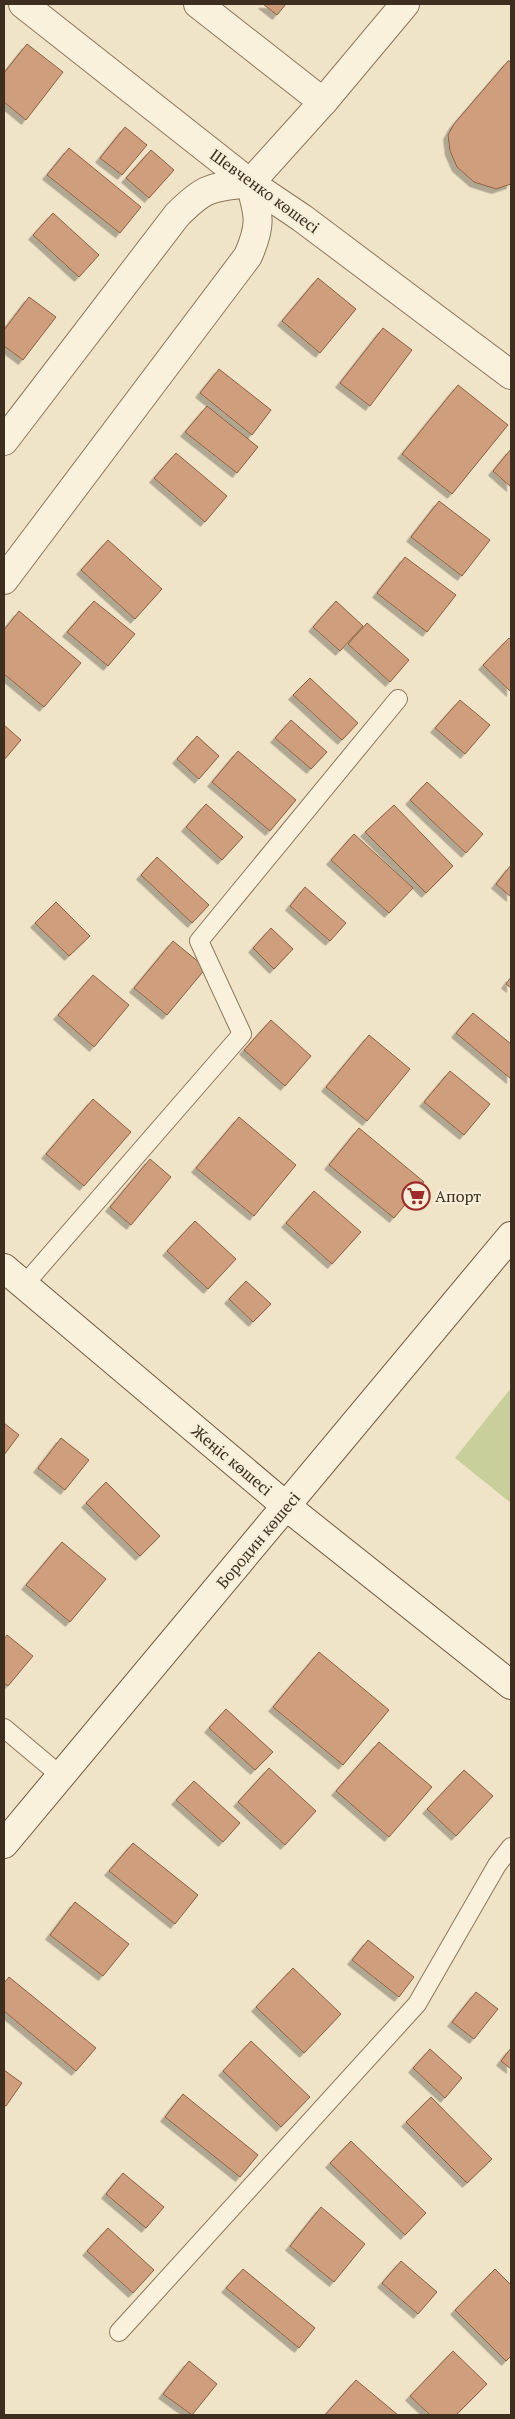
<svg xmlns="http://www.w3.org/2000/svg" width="515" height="2419" viewBox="0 0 515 2419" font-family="'PT Serif',serif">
<defs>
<filter id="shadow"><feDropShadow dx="-4.5" dy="4.5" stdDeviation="0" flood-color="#0004"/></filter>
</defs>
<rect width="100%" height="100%" fill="#f0e4c8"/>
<path fill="#c9cf9b" d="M511,1388V1503L455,1458Z"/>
<g fill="#cf9f7d" stroke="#8d5f41" filter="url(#shadow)">
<path d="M263,4H286L277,15Z"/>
<path d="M27,44L63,72L26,120L4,102V73Z"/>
<path d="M508,61H511V184L496,189L474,182L457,167L450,151L448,135L454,124Z"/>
<path d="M125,127L147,145L122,175L100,158Z"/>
<path d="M69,148L141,207L120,233L47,175Z"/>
<path d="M151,150L174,170L149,198L126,178Z"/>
<path d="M53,213L99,255L79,277L33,235Z"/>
<path d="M318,278L356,309L320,353L282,321Z"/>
<path d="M29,297L56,317L23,360L4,346V330Z"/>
<path d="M383,328L412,350L370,406L340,383Z"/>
<path d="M219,369L271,410L252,435L200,393Z"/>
<path d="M458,385L508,425L452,494L402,454Z"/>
<path d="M207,406L258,447L237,473L185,432Z"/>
<path d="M511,449V487L493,471Z"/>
<path d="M176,453L227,496L205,522L154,478Z"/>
<path d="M439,501L490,540L462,576L411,537Z"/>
<path d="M108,540L162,589L135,619L81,570Z"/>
<path d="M405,557L456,595L427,632L377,593Z"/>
<path d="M94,601L135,634L108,666L67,632Z"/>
<path d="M336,601L363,626L340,651L313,627Z"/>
<path d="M19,611L81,663L44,707L4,674V630Z"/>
<path d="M367,623L409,660L390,682L348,644Z"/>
<path d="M509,638L511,640V692L483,665Z"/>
<path d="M310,678L358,723L342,740L293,695Z"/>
<path d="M460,700L490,725L465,754L435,728Z"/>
<path d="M291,720L327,752L311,769L275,738Z"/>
<path d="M4,725L21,740L4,760Z"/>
<path d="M197,736L219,756L199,779L177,759Z"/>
<path d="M238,751L296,800L270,831L212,782Z"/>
<path d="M427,782L483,834L466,853L410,800Z"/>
<path d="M206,804L243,837L222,860L186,827Z"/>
<path d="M394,805L453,866L426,893L365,832Z"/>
<path d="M354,834L413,888L389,913L331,860Z"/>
<path d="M157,857L209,905L192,923L141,875Z"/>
<path d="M511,865V897L496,884Z"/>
<path d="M305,887L346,923L330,941L290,906Z"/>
<path d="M56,902L90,936L69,956L35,923Z"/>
<path d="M271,928L293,949L274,969L253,948Z"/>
<path d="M173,941L206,968L167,1015L134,988Z"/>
<path d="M93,975L129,1005L94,1047L58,1015Z"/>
<path d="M511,977V988L506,984Z"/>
<path d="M473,1013L511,1044V1079L456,1033Z"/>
<path d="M271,1020L311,1056L285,1086L244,1050Z"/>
<path d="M369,1035L410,1069L367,1121L326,1087Z"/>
<path d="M450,1071L490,1104L464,1135L424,1102Z"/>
<path d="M93,1099L131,1132L84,1186L46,1154Z"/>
<path d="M239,1117L296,1165L254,1216L196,1168Z"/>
<path d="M359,1128L424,1182L394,1218L329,1165Z"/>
<path d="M150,1159L171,1177L131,1225L110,1207Z"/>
<path d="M314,1191L361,1232L332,1264L286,1223Z"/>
<path d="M195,1221L236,1259L208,1289L167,1251Z"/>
<path d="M246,1281L271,1304L253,1322L229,1299Z"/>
<path d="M4,1423L19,1435L4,1455Z"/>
<path d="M61,1438L89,1460L65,1490L38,1468Z"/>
<path d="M106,1482L160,1536L140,1556L86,1503Z"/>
<path d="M62,1542L106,1579L70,1622L26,1585Z"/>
<path d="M7,1635L33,1656L8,1686L4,1683V1639Z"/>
<path d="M319,1652L389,1710L343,1765L273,1707Z"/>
<path d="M226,1709L273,1752L255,1770L209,1728Z"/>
<path d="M379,1742L432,1787L389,1837L336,1791Z"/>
<path d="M269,1768L316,1811L285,1845L238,1802Z"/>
<path d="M464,1770L493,1796L456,1836L427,1809Z"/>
<path d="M194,1781L240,1823L223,1842L176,1800Z"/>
<path d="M133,1843L198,1895L175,1924L109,1871Z"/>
<path d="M75,1902L129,1944L103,1976L50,1935Z"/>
<path d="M368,1940L414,1977L399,1997L352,1960Z"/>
<path d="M293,1968L341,2014L304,2053L256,2007Z"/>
<path d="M9,1977L96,2048L76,2071L4,2011V1983Z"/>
<path d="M476,1992L498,2009L474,2039L452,2022Z"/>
<path d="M251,2041L310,2097L281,2127L223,2071Z"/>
<path d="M511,2048V2069L501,2061Z"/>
<path d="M430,2049L462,2078L445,2098L413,2068Z"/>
<path d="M4,2070L22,2083L6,2106L4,2105Z"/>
<path d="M183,2094L258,2155L240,2177L165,2117Z"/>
<path d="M431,2097L492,2159L467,2183L406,2122Z"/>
<path d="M351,2141L426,2213L405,2235L330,2163Z"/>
<path d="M123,2173L164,2207L146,2228L106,2194Z"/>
<path d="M321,2207L365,2244L334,2282L290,2246Z"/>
<path d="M108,2228L154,2270L133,2293L87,2251Z"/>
<path d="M401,2261L437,2292L418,2314L382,2283Z"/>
<path d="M243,2269L315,2328L299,2348L226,2288Z"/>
<path d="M495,2269L511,2285V2356L506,2361L455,2310Z"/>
<path d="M453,2351L487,2384L456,2415H430L410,2396Z"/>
<path d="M189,2361L217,2384L192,2415L163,2394Z"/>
<path d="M356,2380L398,2415H325Z"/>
</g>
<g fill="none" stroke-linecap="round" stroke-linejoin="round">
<g stroke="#8d765c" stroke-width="20">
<g id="lane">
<path d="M24,1285L242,1034L199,941L398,699"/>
<path d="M4,1728L61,1776"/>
<path d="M119,2332L417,2004L497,1865L511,1847"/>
</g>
</g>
<g stroke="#8d765c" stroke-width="30">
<g id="street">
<path d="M23,4L250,183L302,218L511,375"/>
<path d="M198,4L323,102"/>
<path d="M250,183L323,102L405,4"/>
<path d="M4,441L177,215C206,186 210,188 250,183"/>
<path d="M4,580L248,256C262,224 259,216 250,183"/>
</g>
</g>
<g stroke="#6f573f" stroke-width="30">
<g id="secondary">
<path d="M4,1268L286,1506L511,1685"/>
<path d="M4,1844L511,1236"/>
</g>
</g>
<use href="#lane" stroke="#faf1dc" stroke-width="18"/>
<use href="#street" stroke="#faf1dc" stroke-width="28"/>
<use href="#secondary" stroke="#faf1dc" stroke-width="28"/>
</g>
<defs>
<g id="supermarket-ring" transform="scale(1.4375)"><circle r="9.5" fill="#f7eed8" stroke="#9e2a2b" stroke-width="1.5"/><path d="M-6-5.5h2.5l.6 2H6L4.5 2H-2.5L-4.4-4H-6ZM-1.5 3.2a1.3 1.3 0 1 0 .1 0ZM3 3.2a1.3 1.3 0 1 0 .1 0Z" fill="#9e2a2b"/></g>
</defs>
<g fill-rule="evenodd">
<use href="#supermarket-ring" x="416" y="1196"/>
</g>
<g text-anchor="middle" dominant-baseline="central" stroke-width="4.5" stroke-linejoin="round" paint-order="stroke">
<g font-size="16" fill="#3d2e20" stroke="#f7eed8">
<text transform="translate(265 191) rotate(36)">Шевченко көшесі</text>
<text transform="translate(232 1460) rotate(40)">Жеңіс көшесі</text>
<text transform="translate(258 1540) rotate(-50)">Бородин көшесі</text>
</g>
<g font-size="16" fill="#3d2e20" stroke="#f7eed8" text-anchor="start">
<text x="435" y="1196">Апорт</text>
</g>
</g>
<rect width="515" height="2419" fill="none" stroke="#3d2e20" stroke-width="10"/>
</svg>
